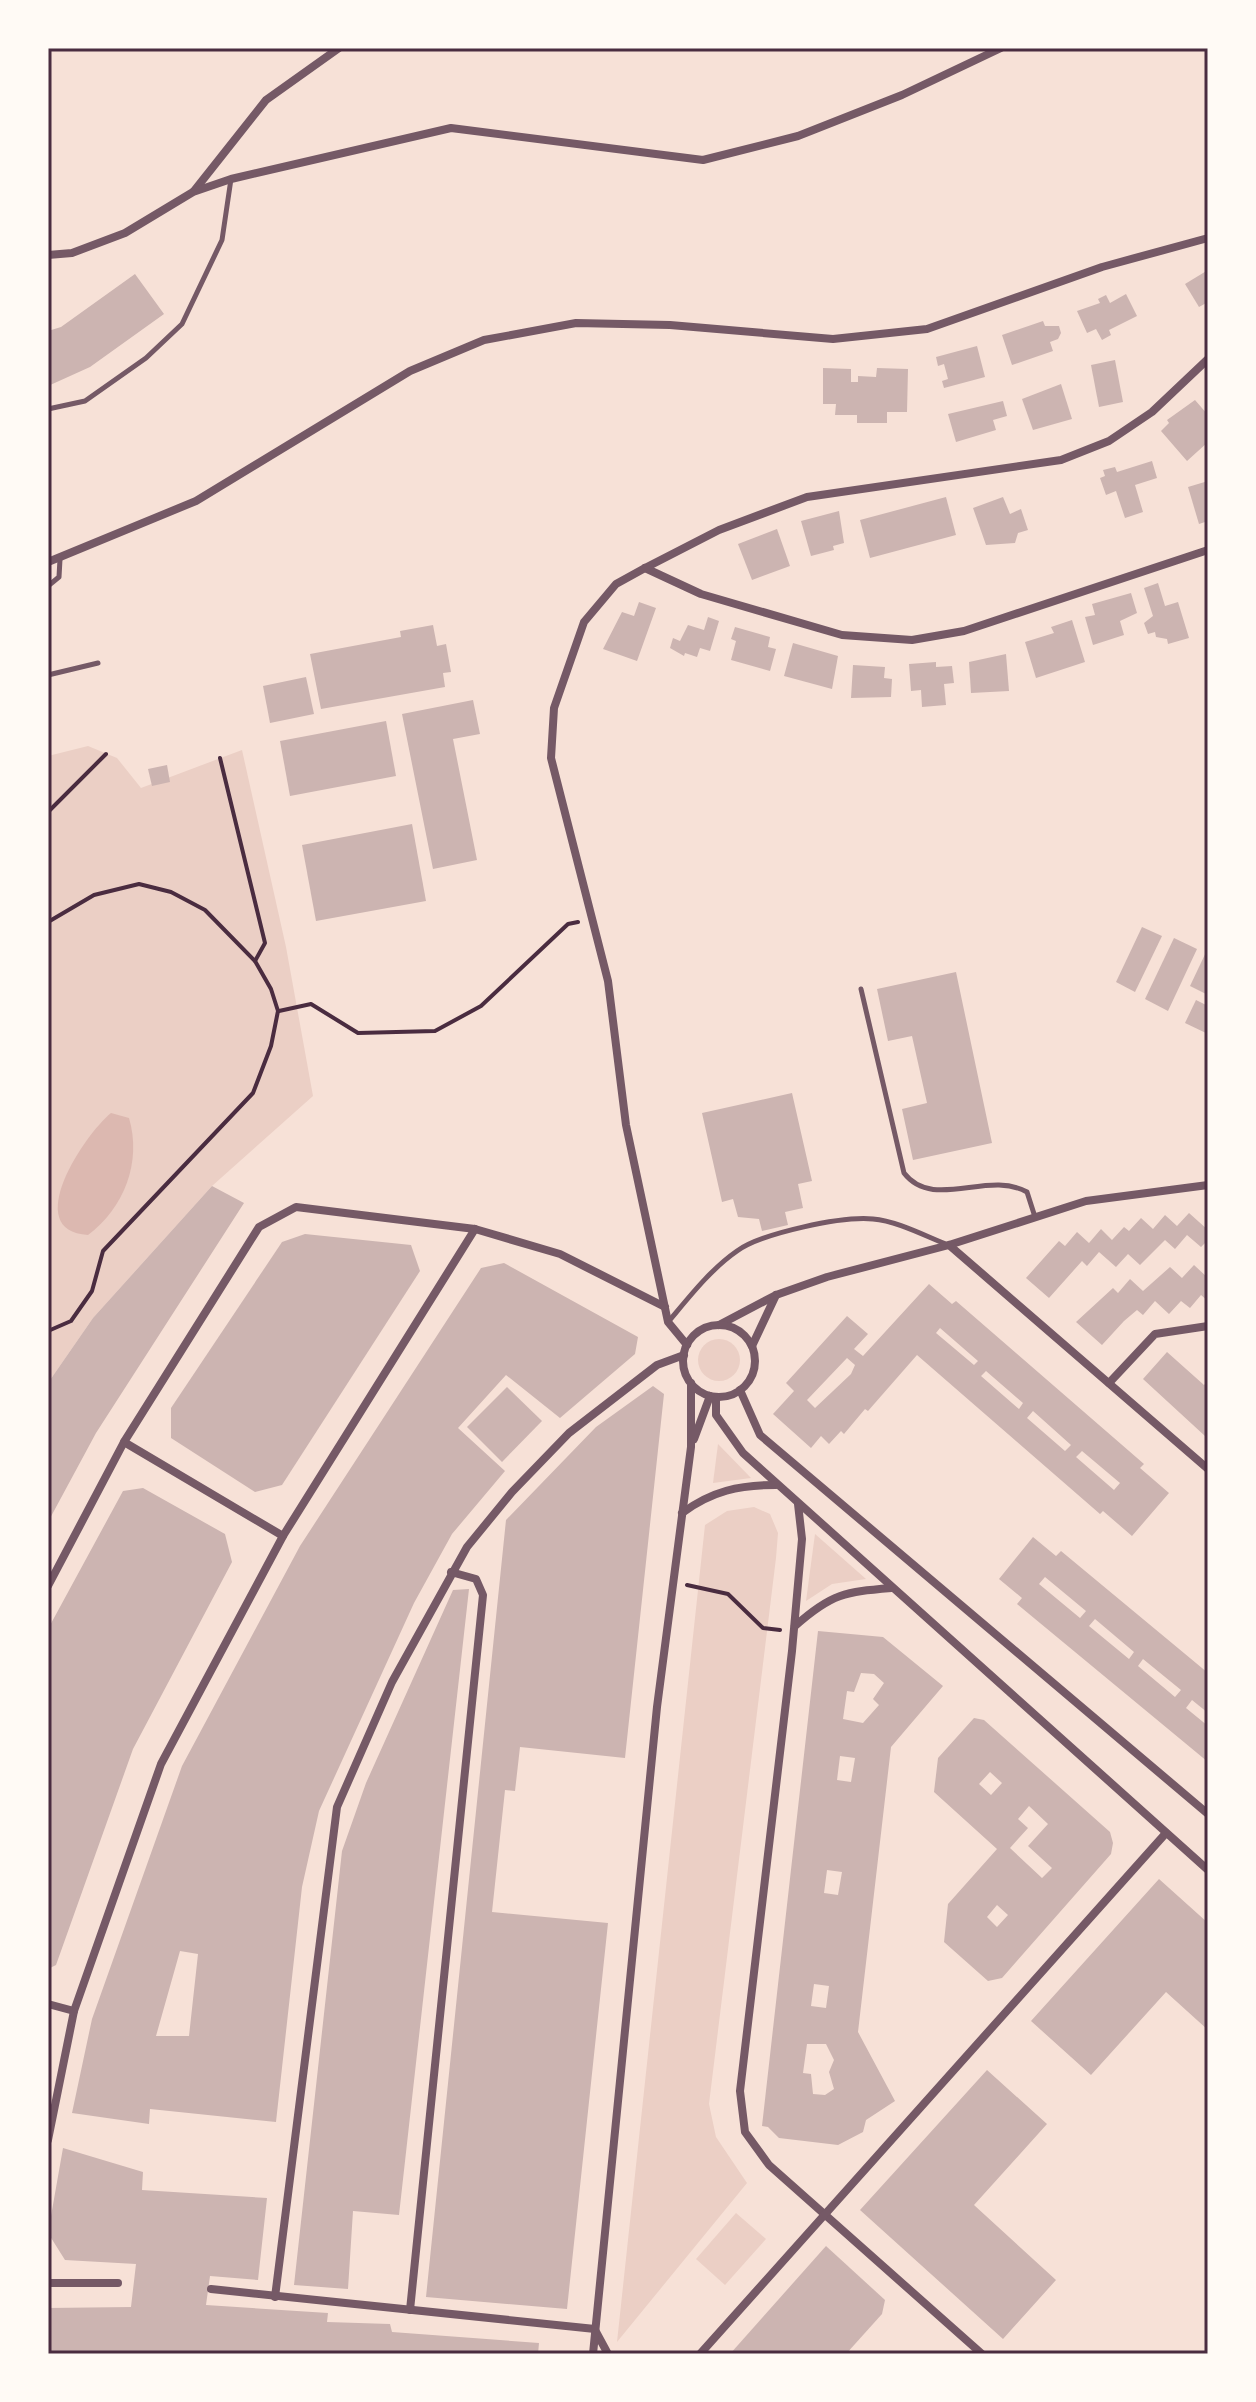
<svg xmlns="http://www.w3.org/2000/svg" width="1256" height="2402" viewBox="0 0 1256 2402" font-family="Signika,sans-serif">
<rect width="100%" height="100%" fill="#f7e1d7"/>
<g fill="#ebcfc5">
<path d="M88,746L117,758L141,788L242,750L286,947L313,1096L212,1186L93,1318L48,1383V756Z"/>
<circle cx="719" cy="1360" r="21"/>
<path d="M718,1444L751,1478L713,1483Z"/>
<path d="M754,1507L770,1514L778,1533L776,1558L709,2104L716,2137L747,2183L617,2342L705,1525L727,1511Z"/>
<path d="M815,1534L866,1579L832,1584L806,1601Z"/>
<path d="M736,2213L766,2239L725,2285L696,2259Z"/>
</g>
<path fill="#dcb8b0" d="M111,1113L129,1118C142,1162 124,1208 88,1235C20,1231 84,1135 111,1113Z"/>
<g fill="#ccb4b1" fill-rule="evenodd">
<path d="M1208,270V302L1199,307L1185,284Z"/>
<path d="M135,274L164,314L90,367L48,386V331L61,327Z"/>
<path d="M1126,294L1137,316L1109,330L1111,335L1102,340L1096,329L1087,333L1077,311L1100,303L1098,299L1106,295L1110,303Z"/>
<path d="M1043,321L1045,326H1059L1061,333L1058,339L1050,342L1053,351L1012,365L1002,335Z"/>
<path d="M977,346L985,377L944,388L942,381L948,379L944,364L938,366L936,357Z"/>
<path d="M1115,360L1123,402L1099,407L1091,365Z"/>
<path d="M823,368L851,369V382H858V376L876,377L877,368L908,369L907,412H887V423H857V415H835L836,404H823Z"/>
<path d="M1061,384L1072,419L1033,430L1022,399Z"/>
<path d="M1195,400L1208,415V442L1187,461L1161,431L1169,423L1167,420Z"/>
<path d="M1003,401L1007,416L993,420L996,430L956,442L948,414Z"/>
<path d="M1152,461L1157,478L1135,485L1143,512L1125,518L1116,491L1106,495L1100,478L1105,476L1103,470L1115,467L1117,472Z"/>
<path d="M1208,481V521L1199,524L1188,487Z"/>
<path d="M946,497L956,535L870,558L860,520Z"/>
<path d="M1003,497L1010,514L1021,509L1028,530L1018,533L1015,543L986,545L973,508Z"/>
<path d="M839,511L844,543L833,546L834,550L811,556L801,521Z"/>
<path d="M777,529L790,566L752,580L738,544Z"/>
<path d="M1158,583L1165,606L1178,602L1189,638L1168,644L1167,639L1156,637L1155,632L1148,634L1144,623L1153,616L1144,588Z"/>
<path d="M1131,593L1137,613L1120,621L1124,635L1093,645L1085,617L1095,615L1092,604Z"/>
<path d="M639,602L656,608L637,661L603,649L622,612L634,616Z"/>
<path d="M708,617L719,621L710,651L700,648L697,657L685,653L684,656L670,648L673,638L680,641L688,625L704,630Z"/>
<path d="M1072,620L1085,662L1036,678L1025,642L1054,633L1051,627Z"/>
<path d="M433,625L437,646L446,644L451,672L443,673L445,687L321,709L310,654L401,637L400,631Z"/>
<path d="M735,627L770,637L768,647L776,649L770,671L731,660L736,641L731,639Z"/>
<path d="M793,643L838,656L832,689L784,676Z"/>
<path d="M1006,654L1009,691L971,693L969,662Z"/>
<path d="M936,662V667L952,666L954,683L944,684L946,705L922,707L921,690L911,691L909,664Z"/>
<path d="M853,665L885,667L884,678L892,679L891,697L851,698Z"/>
<path d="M306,677L314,714L270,723L263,686Z"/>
<path d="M473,700L480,734L453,739L477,860L433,869L402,714Z"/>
<path d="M386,721L396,776L290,796L280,741Z"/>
<path d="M167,765L170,782L152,786L148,769Z"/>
<path d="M412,824L426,901L316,921L302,845Z"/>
<path d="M1142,927L1162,936L1135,992L1116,982Z"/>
<path d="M1174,938L1197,949L1168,1011L1145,999Z"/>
<path d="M1208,948V995L1190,986Z"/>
<path d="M956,972L992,1143L913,1160L902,1109L927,1103L912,1036L888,1041L877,989Z"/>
<path d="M1196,1000L1208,1006V1034L1185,1023Z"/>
<path d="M792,1093L812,1181L798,1184L803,1208L785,1212L788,1225L762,1231L759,1219L738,1217L733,1199L722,1202L702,1113Z"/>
<path d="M212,1186L244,1203L96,1433L48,1522V1383L93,1318Z"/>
<path d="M1189,1213L1208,1230V1240L1201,1247L1187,1235L1175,1249L1165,1240L1140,1265L1128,1254L1116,1267L1099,1252L1087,1266L1082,1261L1049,1298L1026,1278L1059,1241L1065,1246L1077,1232L1089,1243L1101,1229L1112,1240L1124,1227L1129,1231L1141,1218L1153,1229L1165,1215L1177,1226Z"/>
<path d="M305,1234L411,1245L420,1271L282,1485L255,1492L171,1438V1408L282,1242Z"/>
<path d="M504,1263L638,1337L635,1354L560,1418L506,1375L458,1428L505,1471L452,1534L414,1603L319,1811L302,1887L276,2122L150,2109L149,2124L72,2113L92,2019L182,1766L300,1546L481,1268ZM180,1951L198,1954L189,2036H156Z"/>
<path d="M1194,1265L1208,1278V1301L1201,1295L1190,1308L1181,1301L1169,1314L1155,1301L1143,1315L1137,1310L1124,1321L1102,1345L1076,1322L1113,1288L1118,1293L1130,1279L1143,1291L1170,1267L1182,1278Z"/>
<path d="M929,1284L952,1304L956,1301L1144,1464L1140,1468L1169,1493L1132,1536L1103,1511L1100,1514L917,1355L868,1411L865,1409L844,1434L841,1431L829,1444L821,1436L811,1448L773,1414L794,1391L786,1383L847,1316L868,1334L854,1349L863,1356ZM940,1328L978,1361L974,1365L936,1333ZM847,1358L855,1365L851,1374L815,1408L807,1400ZM986,1371L1023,1403L1019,1409L981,1376ZM1033,1411L1071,1445L1065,1451L1027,1418ZM1082,1451L1120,1483L1114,1490L1076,1457Z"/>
<path d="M1167,1352L1204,1385L1208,1381V1433L1205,1436L1143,1379Z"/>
<path d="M653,1386L664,1394L625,1758L520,1747L515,1791L505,1790L492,1912L608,1923L567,2309L426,2297L506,1520L596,1427Z"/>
<path d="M507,1387L542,1421L502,1462L467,1427Z"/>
<path d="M143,1488L225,1534L232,1562L133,1749L56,1965L48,1969V1629L123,1491Z"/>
<path d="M1033,1537L1056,1556L1061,1551L1208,1673V1713L1192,1700L1186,1708L1208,1726V1762L1017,1604L1022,1598L999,1579ZM1045,1577L1086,1611L1080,1618L1039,1584ZM1095,1619L1134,1652L1129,1659L1089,1626ZM1143,1659L1181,1690L1175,1697L1138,1666Z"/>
<path d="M469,1589L399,2215L353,2211L348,2289L294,2285L342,1851L366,1783L453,1590Z"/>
<path d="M818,1631L883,1637L943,1686L891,1747L858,2032L895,2101L866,2120L863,2132L838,2145L779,2138L768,2127L762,2126ZM861,1673L874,1674L884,1683L873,1699L879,1705L863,1723L843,1719L847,1691L854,1692ZM840,1756L855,1758L851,1782L837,1780ZM827,1870L842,1872L838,1895L824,1893ZM814,1984L829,1986L826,2008L811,2006ZM807,2044H826L834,2060L829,2072L834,2089L825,2095L813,2094L811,2074L803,2073Z"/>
<path d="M974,1718L984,1720L1110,1832L1113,1843L1111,1854L1002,1978L988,1981L944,1942L948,1904L997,1849L934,1792L938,1758ZM990,1772L1002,1783L991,1795L979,1784ZM1029,1806L1048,1824L1028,1846L1052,1868L1042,1878L1010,1848L1028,1828L1018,1819ZM997,1905L1008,1915L997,1927L987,1917Z"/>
<path d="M1159,1879L1208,1923V2030L1166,1992L1091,2075L1031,2021Z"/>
<path d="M987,2070L1047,2124L974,2205L1056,2280L1003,2339L860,2210Z"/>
<path d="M63,2148L143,2172L142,2190L267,2198L258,2280L210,2276L206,2305L328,2313L327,2322L390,2324L392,2332L539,2343L538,2354H48V2308L131,2307L136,2264L65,2260L48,2233Z"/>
<path d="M826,2246L885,2300L882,2314L846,2354H730Z"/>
</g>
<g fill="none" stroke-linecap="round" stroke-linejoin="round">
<g stroke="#4a2c40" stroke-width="4">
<path d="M220,758L265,943L255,961"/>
<path d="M48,812L106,754"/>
<path d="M48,922L94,895L139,884L171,892L205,910L255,961L271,989L278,1011L271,1046L253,1093L103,1251L92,1291L71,1321L48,1331"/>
<path d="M279,1011L311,1004L358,1033L435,1031L481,1006L568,924L578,922"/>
<path d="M687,1585L728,1594L763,1628L780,1630"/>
</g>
<g stroke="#755966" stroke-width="5">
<path d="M48,409L85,401L146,358L182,324L222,240L231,179"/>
<path d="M48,586L59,577L60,559"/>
<path d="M48,675L98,663"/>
<path d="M861,989L904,1173C933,1211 988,1170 1027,1192L1035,1217"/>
<path d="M669,1321C690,1296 711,1269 737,1251C762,1233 842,1216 873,1219C897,1221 925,1236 948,1245"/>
</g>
<g stroke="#755966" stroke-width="8">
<path d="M194,191L266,100L339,48"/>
<path d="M48,255L72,253L125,233L193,192L231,179L451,128L703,160L798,136L902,95L1001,48"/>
<path d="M48,562L196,501L410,371L484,340L576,323L670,325L833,339L927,329L1102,267L1208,238"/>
<path d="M645,568L701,594L842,635L912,640L964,631L1208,550"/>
<path d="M949,1245L1208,1469"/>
<path d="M719,1325L776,1295L827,1277L949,1245L1086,1201L1208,1185"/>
<circle cx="719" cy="1361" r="36"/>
<path d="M687,1345L668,1322L626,1125L608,981L551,758L554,708L584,622L616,584L645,568L719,530L807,497L1061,460L1109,441L1152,412L1208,359"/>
<path d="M752,1346L776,1295"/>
<path d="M1109,1383L1155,1334L1208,1326"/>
<path d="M740,1390L760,1435L1208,1814"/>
<path d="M716,1397V1415L743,1453L1208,1870"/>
<path d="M694,1439L710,1396"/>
<path d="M124,1442L283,1536"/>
<path d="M798,1504L802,1539L792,1651L740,2091L745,2132L769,2165L982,2354"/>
<path d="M682,1513C712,1491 739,1485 776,1485"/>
<path d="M48,1586L124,1442L259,1227L296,1207L475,1229L560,1254L665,1307"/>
<path d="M795,1626C832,1593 845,1592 892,1588"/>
<path d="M48,2004L74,2011"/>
<path d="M48,2140L74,2011L161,1764L283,1536L475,1229"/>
<path d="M48,2283H118"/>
<path d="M211,2289L595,2329"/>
<path d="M275,2297L337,1807L392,1682L467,1547L512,1492L569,1433L657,1365L684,1355"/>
<path d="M410,2310L483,1595L476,1579L451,1572"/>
<path d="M595,2330L608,2354"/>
<path d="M593,2354L657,1707L691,1447V1383"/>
<path d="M700,2354L1166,1833"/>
</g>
</g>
<rect width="1256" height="2402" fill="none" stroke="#fffaf5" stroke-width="100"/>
<rect x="50" y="50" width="1156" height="2302" fill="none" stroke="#4a2c40" stroke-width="3"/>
</svg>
